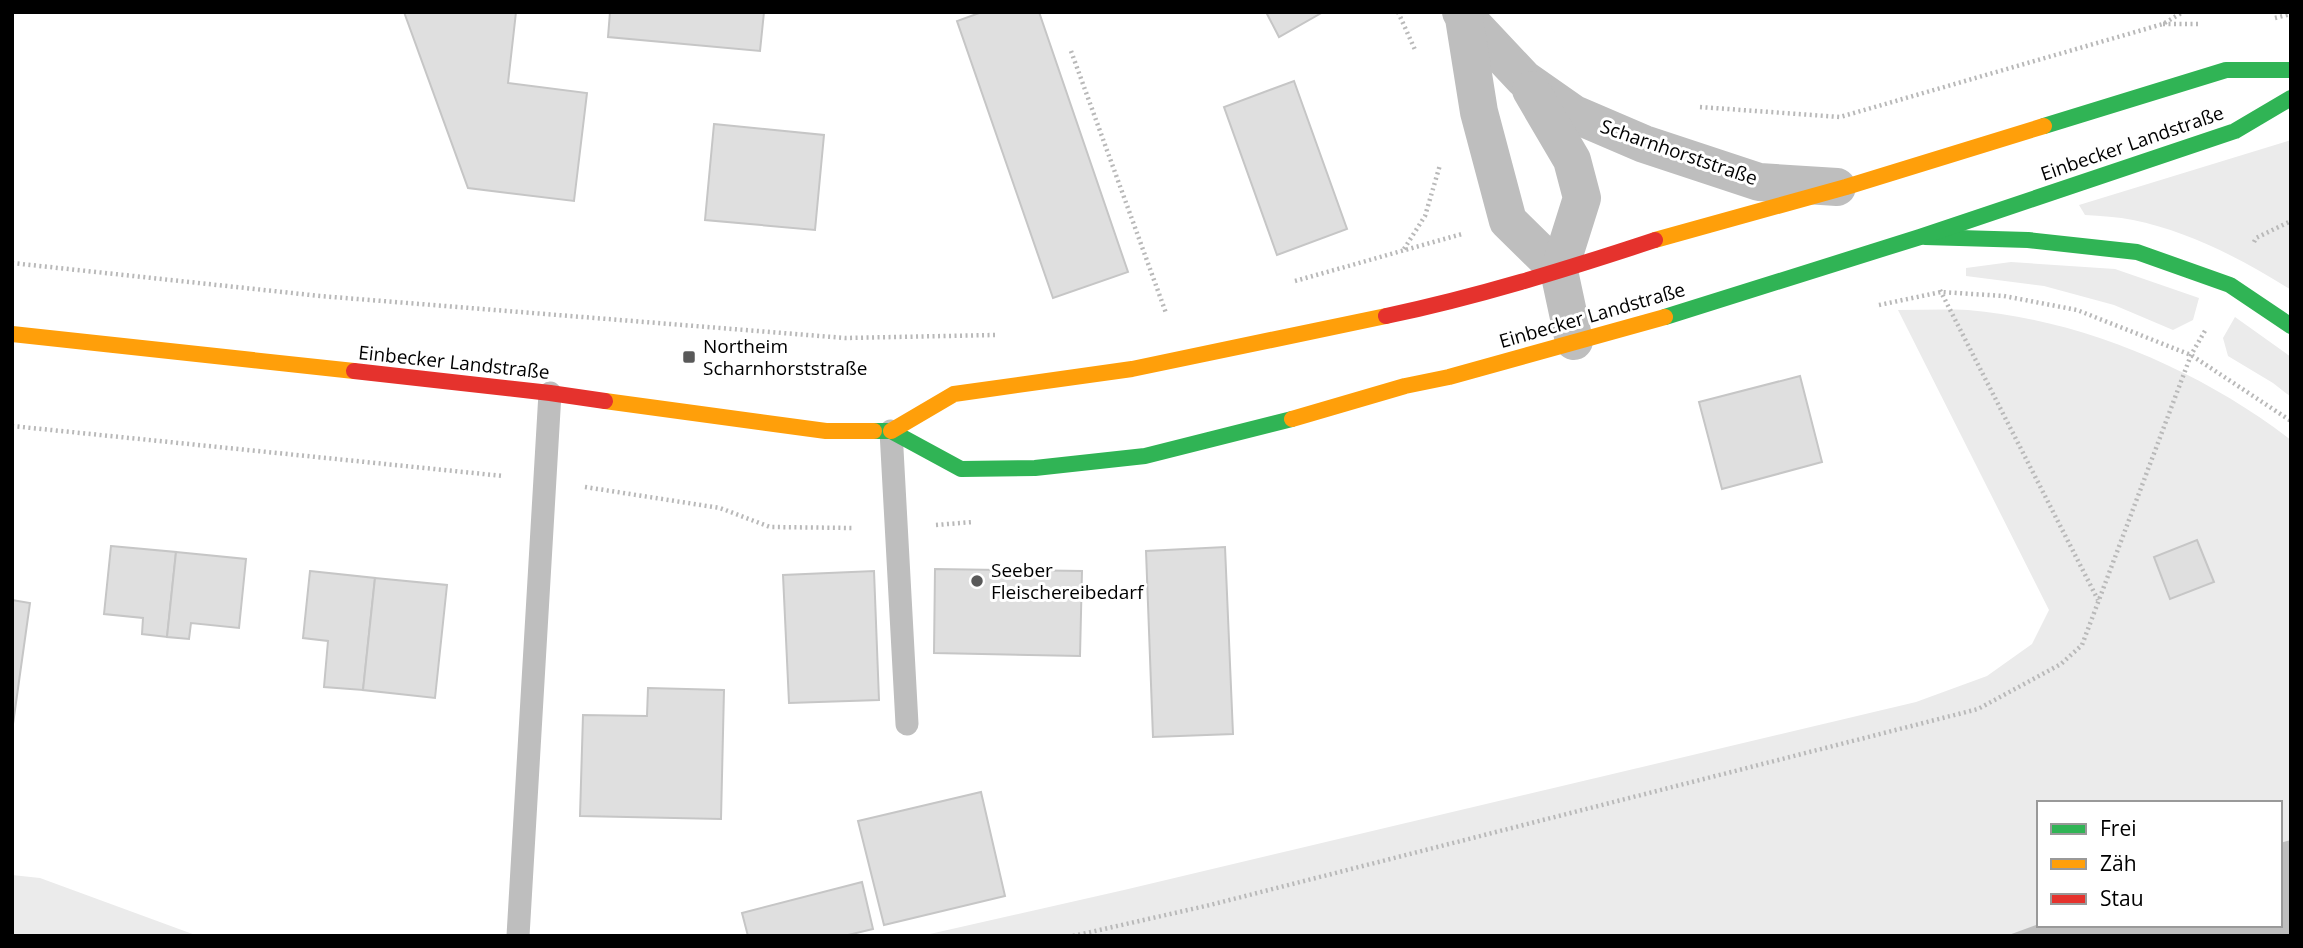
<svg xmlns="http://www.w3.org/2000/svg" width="2303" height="948" viewBox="0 0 2303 948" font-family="'Open Sans',sans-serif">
<rect width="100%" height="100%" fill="#fff"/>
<g fill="#ebebeb" fill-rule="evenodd">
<path d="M2291,140V290C2244,260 2188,231 2133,220C2118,217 2101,216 2085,215L2079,205Z"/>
<path d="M2011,262L2115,269L2199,298L2193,320L2173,330L2114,305L2044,286L1966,276V268Z"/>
<path d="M1898,310C1921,310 1945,309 1968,310C2083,320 2200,370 2291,440V936H921L1124,890L1916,702L1987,676L2032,644L2049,610ZM2039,803H2280V925H2039Z"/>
<path d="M2235,317L2291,357V397L2273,383L2228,356L2223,338Z"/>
<path d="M12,875L40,878L198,936H12Z"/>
</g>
<path fill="#bebebe" d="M2291,840V936H2006L2039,924L2280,925V843Z"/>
<g fill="#dfdfdf" stroke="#c6c6c6" stroke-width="2">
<path d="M404,12H516L508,83L587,93L574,201L468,188Z"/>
<path d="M610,12H764L760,51L608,37Z"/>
<path d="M982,12H1039L1128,272L1053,298L957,21Z"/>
<path d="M1266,12H1323L1279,37Z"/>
<path d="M1294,81L1347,229L1277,255L1224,107Z"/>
<path d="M714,124L824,135L815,230L705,220Z"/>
<path d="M1800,376L1822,462L1722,489L1699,402Z"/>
<path d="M2197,540L2214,582L2170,599L2154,557Z"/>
<path d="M111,546L176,552L167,637L142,634L143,618L104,614Z"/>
<path d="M1225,547L1233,734L1153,737L1146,551Z"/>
<path d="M176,552L246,559L239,628L191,623L189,639L167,637Z"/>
<path d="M935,569L1082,571L1080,656L934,653Z"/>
<path d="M310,571L375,578L363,690L324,687L328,641L303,638Z"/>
<path d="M874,571L879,700L789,703L783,575Z"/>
<path d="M375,578L447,585L435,698L363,690Z"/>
<path d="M12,600L30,603L12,731Z"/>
<path d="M648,688L724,690L721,819L580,816L583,715L647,716Z"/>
<path d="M981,792L1005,896L884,925L858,821Z"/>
<path d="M862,882L873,929L844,936H748L742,913Z"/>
</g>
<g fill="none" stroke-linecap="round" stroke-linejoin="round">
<g stroke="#b9b9b9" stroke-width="4.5" stroke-dasharray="2 3.5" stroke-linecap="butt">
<path d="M1398,12L1416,52"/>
<path d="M2275,18L2291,14"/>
<path d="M2163,24H2200"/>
<path d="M1071,51L1166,313"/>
<path d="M1700,107L1840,117L2163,24L2183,12"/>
<path d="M2254,242L2256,238L2291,221"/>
<path d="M1404,249L1425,216L1440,165"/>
<path d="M12,263L320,296L845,338L995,335"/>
<path d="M1295,281L1462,234"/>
<path d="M1940,290L2098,600"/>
<path d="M1879,305L1941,292L2004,296L2077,310L2191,355L2291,421"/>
<path d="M12,426L503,476"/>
<path d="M585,487L720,508L770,527L854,528"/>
<path d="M936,525L973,522"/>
<path d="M1073,936L1210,905L1978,709L2061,664L2082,645L2191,355L2206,329"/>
</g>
<g stroke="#bebebe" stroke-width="23">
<path d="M891,431L907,724"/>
<path d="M518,936L550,393"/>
</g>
<g stroke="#bebebe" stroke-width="38">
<path d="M1461,12L1524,79L1574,114L1644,144L1759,182L1837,187"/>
<path d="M1464,18L1479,112L1508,221L1559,271"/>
<path d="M1531,90L1572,160L1582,198L1559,271L1574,341"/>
</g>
<g stroke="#30b455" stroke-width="16">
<path d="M2044,126L2226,70H2291"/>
<path d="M1925,237L2028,240L2137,252L2230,285L2291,326"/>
<path d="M1665,317L1920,237L2235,131L2291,98"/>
<path d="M874,431H891L961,469L1035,468L1145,456L1292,419"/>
</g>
<g stroke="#ff9f0a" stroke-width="16">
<path d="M1655,240L1846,187L2044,126"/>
<path d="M12,334L354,371"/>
<path d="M605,401L826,431H874"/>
<path d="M1292,419L1405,386L1449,377L1665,317"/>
<path d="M891,431L954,394L1132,369L1386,316"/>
</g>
<g stroke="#e5322d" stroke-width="16">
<path d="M1386,316C1477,297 1567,269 1655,240"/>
<path d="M354,371L550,393L605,401"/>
</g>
</g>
<g fill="#595959" stroke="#fff" stroke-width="2.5">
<rect x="682" y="350" width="14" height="14" rx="3.5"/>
<circle cx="977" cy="581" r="7"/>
</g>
<g text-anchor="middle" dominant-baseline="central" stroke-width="6" stroke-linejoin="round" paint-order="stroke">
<g font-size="19" fill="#000" stroke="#fff">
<text transform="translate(2132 143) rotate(-19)">Einbecker Landstraße</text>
<text transform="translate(1679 152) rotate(19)">Scharnhorststraße</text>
<text transform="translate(1592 315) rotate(-16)">Einbecker Landstraße</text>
<text transform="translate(454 362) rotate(6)">Einbecker Landstraße</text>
</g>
<g font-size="19" fill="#000" stroke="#fff" text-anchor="start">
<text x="703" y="346">Northeim<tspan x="703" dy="22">Scharnhorststraße</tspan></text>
<text x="991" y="570">Seeber<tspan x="991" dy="22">Fleischereibedarf</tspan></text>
</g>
</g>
<rect width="2303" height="948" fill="none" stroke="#000000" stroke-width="28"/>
<rect x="2037" y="801" width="245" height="126" fill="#ffffff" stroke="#999999" stroke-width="2"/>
<rect x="2051" y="824" width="35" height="10" fill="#30b455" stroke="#999999" stroke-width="2"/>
<text x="2100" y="836" font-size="21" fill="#000000">Frei</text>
<rect x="2051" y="859" width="35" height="10" fill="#ff9f0a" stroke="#999999" stroke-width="2"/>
<text x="2100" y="871" font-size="21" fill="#000000">Zäh</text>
<rect x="2051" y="894" width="35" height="10" fill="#e5322d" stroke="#999999" stroke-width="2"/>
<text x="2100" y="906" font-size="21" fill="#000000">Stau</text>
</svg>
